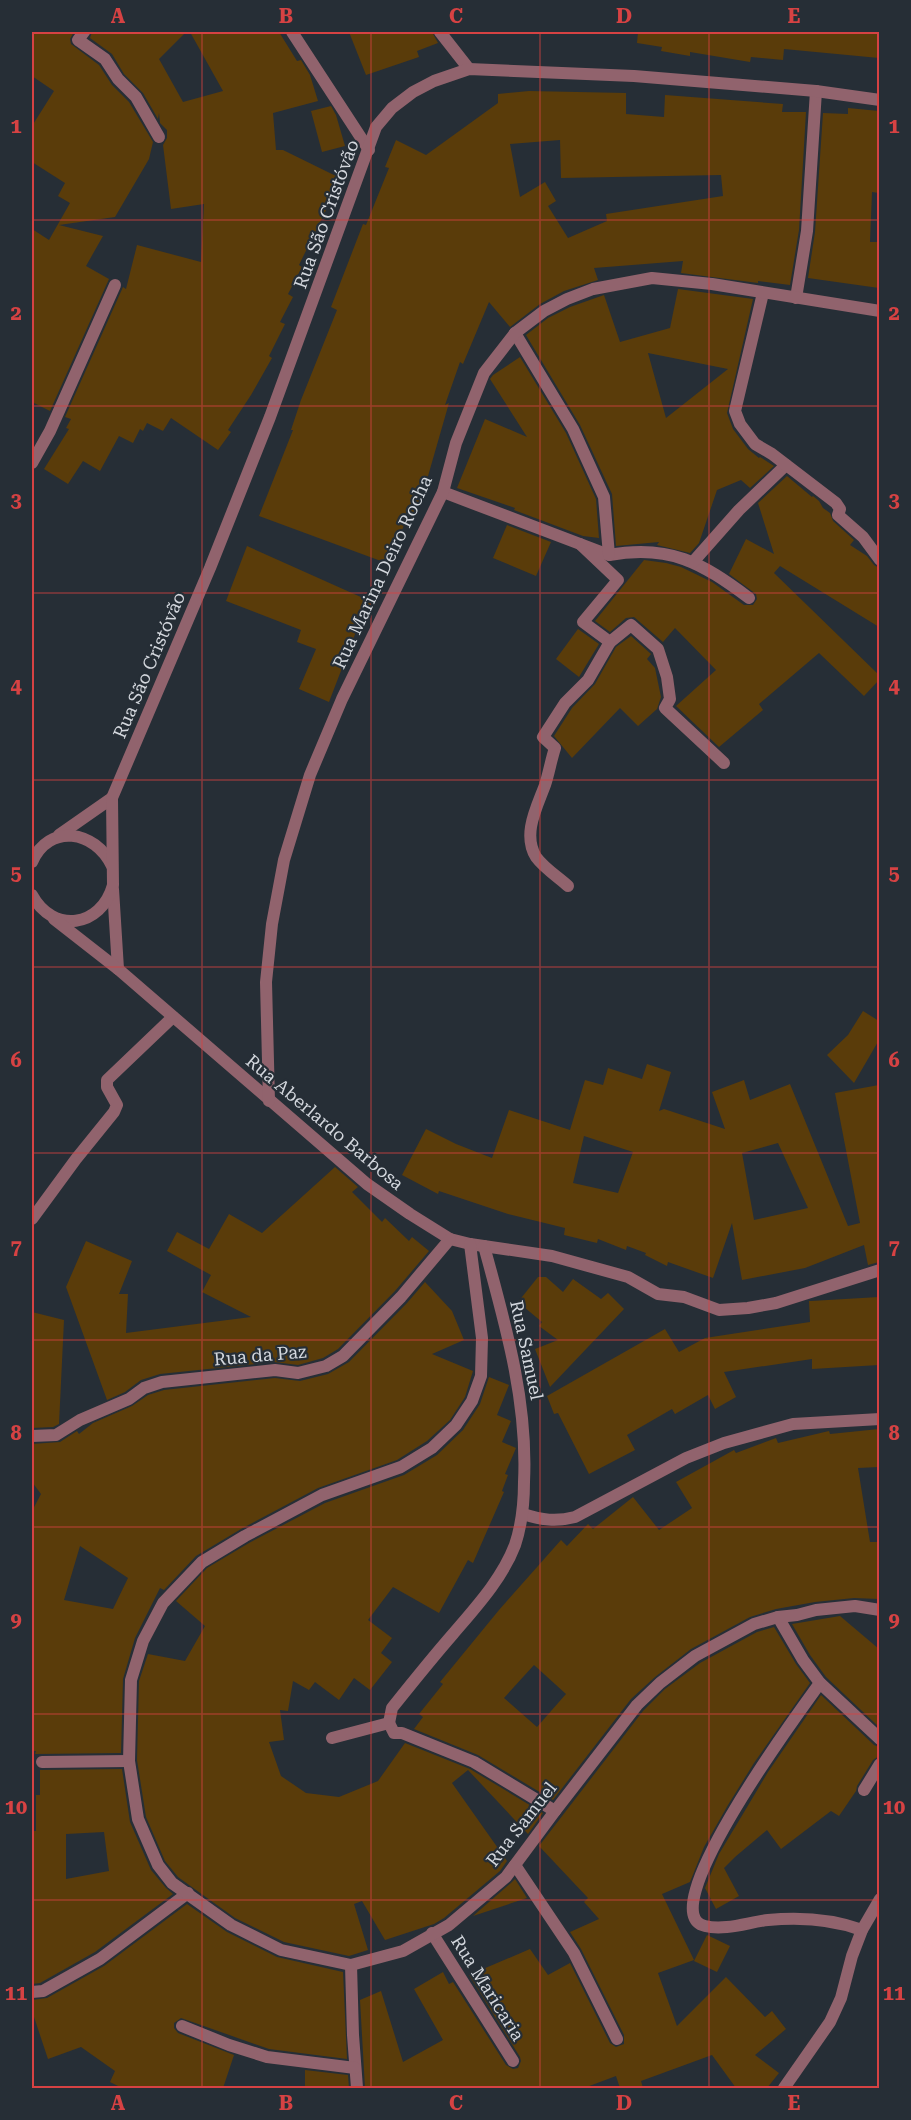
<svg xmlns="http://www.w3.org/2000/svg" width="911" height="2120" viewBox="0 0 911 2120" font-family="'Roboto Serif',serif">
<rect width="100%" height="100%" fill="#262e36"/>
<g fill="#5a3c0a" fill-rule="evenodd">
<path d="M32,32H74L70,39L71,44L99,65L112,85L129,102L153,142L149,159L115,217L59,225L103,236L86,266L109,279L50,411L32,402V229L49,240L70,203L58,196L65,183L32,162V126L54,91L32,76Z"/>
<path d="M92,32H186L159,59L183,102L223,91L190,32H279L297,61L301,60L310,75L318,101L273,113L276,150H283L338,177L323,209L326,210L299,265L302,267L288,294L293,297L280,322L285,324L269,356L272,358L251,395L228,430L231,432L218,450L171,418L163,431L147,423L143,431L140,429L133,443L119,436L100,471L83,461L68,484L44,469L69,429L66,428L71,419L65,417L123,287L126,289L137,245L201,262L204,204L171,209L163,145L167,138V130L160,123L159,113L158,119L143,93L124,74L112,54L90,38Z"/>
<path d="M349,32H432L438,43L417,51L419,57L366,75Z"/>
<path d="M638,32H879V58L784,49L783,60L751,57L750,62L690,52V56L661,51L662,47L637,43Z"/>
<path d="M529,91L626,93V114L664,117L665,95L783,104L782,112H806L799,230L790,285L758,281V283L681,273L683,261L594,268L598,280L564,291L540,304L510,327L489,302L463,364L460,362L445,405L449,403L424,490L414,514L409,512L389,564L259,516L293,430H291L301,400L337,310L331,307L363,224L366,225L389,168L385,167L396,140L426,155L498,103V94ZM560,140L561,178L721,175L723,196L606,214L607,221L568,238L548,206L556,201L545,182L520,197L510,144Z"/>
<path d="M331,106L336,115L345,146L322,152L311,111Z"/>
<path d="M848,108L879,111V193L872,192L870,242H879V288L808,278L815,232L823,113L848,114Z"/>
<path d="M678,289L753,299L727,413L733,429L748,449L759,458L760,457L774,466L750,488L741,480L717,490L699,543L690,553L657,545L659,542L616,546L612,494L580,425L526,335L548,318L570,307L604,295L620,342L670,328ZM648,353L728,369L666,418Z"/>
<path d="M520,357L566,433L596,499L599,538L583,536L514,510L515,508L457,488L485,419L527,437L490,379L493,375Z"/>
<path d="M787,476L812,497L813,496L819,501L823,508L830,513L833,521L854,540L850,545L867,556L874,565L879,568V627L780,566L774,573L879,675V680L864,696L819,653L759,704L763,710L719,747L676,706L716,670L675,628L663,642L634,617L626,618L610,632L595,621L644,560L666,563L681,567L712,582L744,605H753L757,599L756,594L729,574L746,539L774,554L758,503Z"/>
<path d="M507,525L551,542L536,576L493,558Z"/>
<path d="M247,546L372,602L359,630L357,629L329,702L299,689L316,649L297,642L301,630L226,601Z"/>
<path d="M578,629L599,644L579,677L556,659Z"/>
<path d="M631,636L651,654L647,659L655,668L661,697L657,709L638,726L620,708L572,758L554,736L572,708L595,684L616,647Z"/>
<path d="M863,1011L879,1021V1040L854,1083L827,1055L848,1035Z"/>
<path d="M647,1064L671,1072L659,1111L664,1109L725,1129L712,1092L744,1080L750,1100L790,1084L848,1226L860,1223L835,1093L879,1085V1262L868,1265L864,1245L805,1268L742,1280L732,1223L713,1278L668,1262L667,1266L645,1255L646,1253L627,1246L626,1250L598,1239L597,1243L564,1235L565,1228L508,1214L439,1191L438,1194L402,1175L426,1129L456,1144L492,1158L509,1110L570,1130L585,1080L603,1085L608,1068L642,1079ZM584,1136L633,1152L618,1193L573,1183ZM778,1143L808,1208L754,1220L742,1153Z"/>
<path d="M335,1167L358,1187L352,1192L382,1222L385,1218L409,1241L412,1237L429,1251L395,1291L338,1349L323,1358L298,1365L274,1362L160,1374L141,1380L125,1392L107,1400L66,1287L86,1241L132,1261L119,1294H128L126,1333L251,1317L202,1292L211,1275L167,1251L177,1232L209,1249L229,1214L262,1233Z"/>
<path d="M538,1277H546L563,1292L573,1279L601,1299L608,1293L624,1309L550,1387L535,1349L558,1340L539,1326L542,1322L518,1302Z"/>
<path d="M425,1282L452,1311L464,1340L432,1354L473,1371L465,1397L450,1420L427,1441L397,1460L318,1488L241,1529L196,1556L164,1590L160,1588L135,1638L123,1679L121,1753L35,1754L36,1751H32V1511L41,1494L32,1482V1444L60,1442L77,1431L79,1434L93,1423L132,1406L148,1395L164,1390L275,1378L300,1381L328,1374L349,1362L407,1303ZM80,1546L128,1578L113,1609L64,1600Z"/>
<path d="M879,1297V1365L812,1369V1359L724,1372L736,1397L715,1409L708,1395L675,1414L672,1409L627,1435L635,1450L589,1474L558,1413L554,1414L547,1396L665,1329L679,1352L705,1338L810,1322L809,1301H811Z"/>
<path d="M32,1312L64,1320L59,1424L53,1427L32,1428Z"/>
<path d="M489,1377L509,1385L497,1415L511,1421L502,1442L516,1448L505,1474L508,1475L502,1491L504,1492L473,1563L468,1560L439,1613L393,1587L368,1620L392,1638L381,1653L392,1662L370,1690L354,1678L339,1700L315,1682L309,1690L293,1681L288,1711L280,1710L284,1740L269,1742L281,1776L306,1793L339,1797L378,1781L405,1743L470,1769L543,1813L528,1834L468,1770L452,1783L507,1861L500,1871L444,1918L434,1924L385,1940L362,1901L354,1904L368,1950L349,1956L284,1942L235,1918L178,1877L165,1861L146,1817L137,1760L139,1681L148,1654L185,1661L205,1626L176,1601L207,1568L249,1543L325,1503L404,1475L437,1455L463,1430L480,1404Z"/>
<path d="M879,1429V1467L858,1468L870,1542H879V1599L854,1598L815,1602L776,1609L750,1617L691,1649L655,1677L631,1699L553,1800L478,1755L414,1729L423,1717L419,1714L443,1684L440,1682L499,1610L561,1540L567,1546L588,1524L593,1529L633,1497L659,1530L692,1508L676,1482L734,1450L736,1453L776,1438L778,1443L829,1431L830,1434ZM534,1665L566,1694L537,1727L504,1698Z"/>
<path d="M840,1616L879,1649V1727L826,1677L810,1655L792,1624Z"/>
<path d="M774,1627L796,1664L810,1683L754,1763L728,1805L704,1847L690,1882L662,1894L694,1960L658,1973L677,2026L726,1977L765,2017L772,2011L786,2029L755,2055L779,2073L767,2088H736L712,2055L641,2081L643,2088H620L616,2076L584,2088H365L360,2000L381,1991L403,2062L443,2040L414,1989L443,1972L449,1984L453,1982L506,2065L513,2069L518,2068L521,2061L520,2057L469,1975L530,1949L548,1975L570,1963L610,2043L616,2047L624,2044V2035L581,1949L570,1932L599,1919L584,1902L588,1898L539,1846L643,1711L665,1689L700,1663L757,1632Z"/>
<path d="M821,1695L874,1745L879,1747V1756L873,1760L857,1786L856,1791L839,1816L831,1811L781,1849L767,1830L735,1857L724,1868L739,1896L716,1909L705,1888L719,1854L768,1772Z"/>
<path d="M122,1769L130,1822L151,1870L166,1888L173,1894L95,1952L40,1983L32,1984V1831H36V1795H40V1770ZM104,1832L109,1871L66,1879V1834Z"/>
<path d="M515,1879L527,1898L473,1916L511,1883Z"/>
<path d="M187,1904L227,1932L277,1957L343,1972L347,2059L269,2049L181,2018L174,2023V2028L178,2033L234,2055L223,2088H122L110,2082L115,2071L81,2047L48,2059L32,2011V2000L47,1998L104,1966Z"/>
<path d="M707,1935L730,1946L717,1972L694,1961Z"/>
<path d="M305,2070L348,2075L349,2088H305Z"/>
</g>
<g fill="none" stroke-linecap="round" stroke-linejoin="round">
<g stroke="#91636d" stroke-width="12">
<path d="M84,32L78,40L105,59L118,79L136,97L159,137"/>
<path d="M796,298L807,231L816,91"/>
<path d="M443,492L609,555C670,544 702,563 749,598"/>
<path d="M580,544L618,580L583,622L610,642L631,625L658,649L667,677L670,699L665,708L724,763"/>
<path d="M693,562L739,510L786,465"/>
<path d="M568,886C558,877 544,868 536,857C522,834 537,807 545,785C549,773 551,760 555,748L543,737L565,703L588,680L610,642"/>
<path d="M32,1219L76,1159L114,1112L117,1105L107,1087V1080L173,1017"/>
<path d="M778,1617L803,1660L820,1683L880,1739"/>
<path d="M42,1762L129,1761"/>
<path d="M864,1790L880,1764"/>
<path d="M515,1865L574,1953L617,2039"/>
<path d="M432,1933L513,2061"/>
<path d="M351,1965L353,2035L357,2088"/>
<path d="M32,1992L43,1991L100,1959L188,1893"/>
<path d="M182,2026L229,2045L267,2057L355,2068"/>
</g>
<g stroke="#91636d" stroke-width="12">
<path d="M292,32L369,150"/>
<path d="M440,32L469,69"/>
<path d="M763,293L735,411L740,424L755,444L772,454L836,503L840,509L838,515L863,537L880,560"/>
<path d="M515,333L573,429L604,497L609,555"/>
<path d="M32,463L50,431L115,285"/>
<path d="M59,835L112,798"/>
<path d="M32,862C49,823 95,830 112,866"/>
<path d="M113,889L118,969"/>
<path d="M32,895C53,934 101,928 113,885L112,798L210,568L270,417L376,127L392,108L413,92L434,81L469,69L634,76L816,91L880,100"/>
<path d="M54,919L118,969L367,1184L410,1214L450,1239L470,1244L552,1256L628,1277L658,1294L684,1297L719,1310L748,1308L776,1303L880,1270"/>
<path d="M269,1101L266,982L272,924L284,860L310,775L342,699L443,492L456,443L484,373L515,333L544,311L567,299L593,289L652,278L712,284L880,311"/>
<path d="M470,1244L482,1338L481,1376L472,1401L456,1425L432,1448L401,1467L322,1495L245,1536L202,1562L163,1603L143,1641L131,1680L129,1761L138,1819L158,1865L172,1883L231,1925L281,1950L351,1965L403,1951L449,1925L506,1877L555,1811L637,1705L660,1683L695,1656L754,1624L778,1617L797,1615L816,1610L855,1606L880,1610"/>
<path d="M32,1436L56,1435L80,1420L129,1399L144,1388L162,1382L275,1370L298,1373L326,1366L343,1356L401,1297L450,1239"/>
<path d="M523,1514C542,1520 556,1522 575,1517L686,1458L724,1443L793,1424L880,1419"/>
<path d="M820,1683C802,1708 649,1914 705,1926C725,1931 749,1922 768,1920C800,1917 832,1919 862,1930"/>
<path d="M389,1723L394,1733H402L474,1762L555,1811"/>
<path d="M332,1738L389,1723L392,1708C412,1683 432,1658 453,1634C476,1607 502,1579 515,1545C522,1524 524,1504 524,1482C528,1401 505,1323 484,1246"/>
<path d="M784,2088L830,2022L841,1998L852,1956L862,1930L880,1899"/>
</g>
</g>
<path fill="none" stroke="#d64243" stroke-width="1.5" stroke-opacity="0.55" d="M202,32V2088M371,32V2088M540,32V2088M709,32V2088M32,220H880M32,406H880M32,593H880M32,780H880M32,967H880M32,1153H880M32,1340H880M32,1527H880M32,1714H880M32,1900H880"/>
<g text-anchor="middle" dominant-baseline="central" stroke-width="4.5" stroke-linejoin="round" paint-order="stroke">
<g font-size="18" fill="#d3d7dd" stroke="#262e36">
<text transform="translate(326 214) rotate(-70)">Rua São Cristóvão</text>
<text transform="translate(382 572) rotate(-65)">Rua Marina Deiro Rocha</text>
<text transform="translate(149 665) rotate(-67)">Rua São Cristóvão</text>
<text transform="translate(325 1122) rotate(40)">Rua Aberlardo Barbosa</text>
<text transform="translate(527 1350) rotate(78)">Rua Samuel</text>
<text transform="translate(260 1355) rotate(-5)">Rua da Paz</text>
<text transform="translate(521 1824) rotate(-52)">Rua Samuel</text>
<text transform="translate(488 1988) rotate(58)">Rua Maricaria</text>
</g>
</g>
<rect width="911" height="2120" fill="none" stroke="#262e36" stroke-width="66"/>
<rect x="33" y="33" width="845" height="2054" fill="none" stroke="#d64243" stroke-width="2"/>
<g font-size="20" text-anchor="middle" font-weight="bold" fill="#d64243">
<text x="118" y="23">A</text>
<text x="286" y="23">B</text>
<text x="456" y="23">C</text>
<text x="624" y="23">D</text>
<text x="794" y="23">E</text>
<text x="16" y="133">1</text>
<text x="894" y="133">1</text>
<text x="16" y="320">2</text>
<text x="894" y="320">2</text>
<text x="16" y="507">3</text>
<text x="894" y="507">3</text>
<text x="16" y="693">4</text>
<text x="894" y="693">4</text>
<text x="16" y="880">5</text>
<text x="894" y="880">5</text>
<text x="16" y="1067">6</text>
<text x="894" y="1067">6</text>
<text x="16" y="1254">7</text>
<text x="894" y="1254">7</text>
<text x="16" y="1440">8</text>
<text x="894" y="1440">8</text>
<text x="16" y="1627">9</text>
<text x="894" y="1627">9</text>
<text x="16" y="1814">10</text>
<text x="894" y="1814">10</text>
<text x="16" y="2000">11</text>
<text x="894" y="2000">11</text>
<text x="118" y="2110">A</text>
<text x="286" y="2110">B</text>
<text x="456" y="2110">C</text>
<text x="624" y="2110">D</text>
<text x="794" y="2110">E</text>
</g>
</svg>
